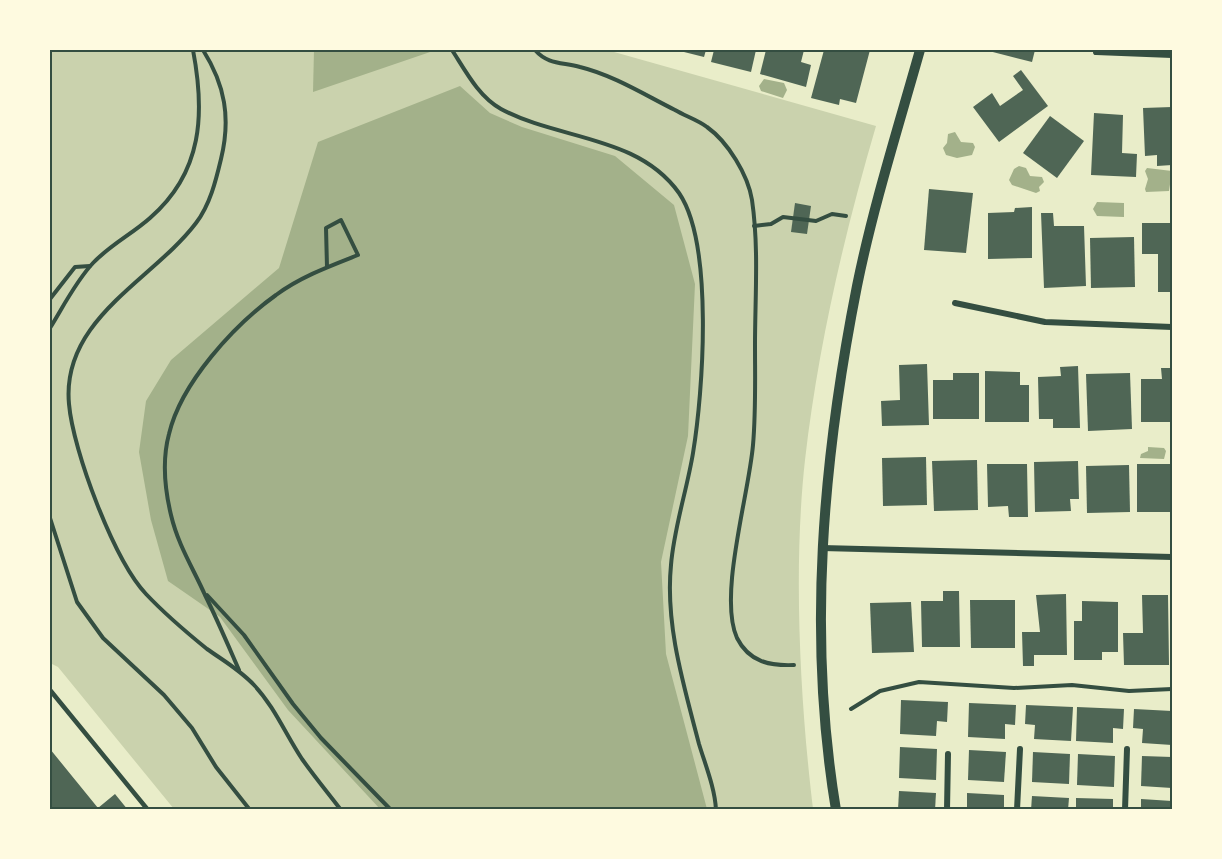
<svg xmlns="http://www.w3.org/2000/svg" width="1222" height="859" viewBox="0 0 1222 859" font-family="'Source Sans 3',sans-serif">
<rect width="100%" height="100%" fill="#e9edc9"/>
<path fill="#cad2ad" d="M50,50H607L876,126C844,235 818,347 805,460C793,568 800,701 813,809H174L58,667L50,663Z"/>
<g fill="#a3b18a">
<path d="M314,50H436L313,92Z"/>
<path d="M764,79L784,83L787,90L783,98L761,91L759,86Z"/>
<path d="M460,86L490,113L522,127L615,156L674,205L695,284L688,436L661,562L666,654L707,809H380L288,710L220,617L168,581L151,520L139,452L146,401L171,360L279,268L318,142Z"/>
<path d="M955,132L961,142L973,143L975,147L972,155L957,158L946,155L943,148L947,143L948,134Z"/>
<path d="M1019,166L1026,168L1030,176L1042,177L1044,182L1039,187L1040,191L1036,193L1012,185L1009,180L1014,169Z"/>
<path d="M1147,168L1172,171L1169,191L1146,192L1145,189L1148,179L1145,171Z"/>
<path d="M1097,202L1124,203V217L1097,216L1093,209Z"/>
<path d="M1148,447L1164,448L1166,451L1164,459L1140,458L1141,454L1148,451Z"/>
</g>
<g fill="#4f6655">
<path d="M676,50H706L704,57Z"/>
<path d="M714,50H756L751,72L711,62Z"/>
<path d="M766,50H804L801,62L811,65L806,87L760,74Z"/>
<path d="M824,50H870L856,103L840,99L839,105L811,98Z"/>
<path d="M985,50H1035L1032,62Z"/>
<path d="M1021,70L1048,106L999,142L973,107L992,93L1000,106L1023,90L1013,76Z"/>
<path d="M1172,107V165L1157,166V155L1145,156L1143,108Z"/>
<path d="M1094,113L1123,115L1122,153L1137,154L1136,177L1091,175Z"/>
<path d="M1050,116L1084,141L1057,178L1023,153Z"/>
<path d="M929,189L973,193L966,253L924,250Z"/>
<path d="M795,203L811,206L807,234L791,232Z"/>
<path d="M1032,207V258L988,259V213L1014,212L1015,208Z"/>
<path d="M1041,213H1053L1054,226H1084L1086,286L1044,288Z"/>
<path d="M1142,223H1172V292H1158V254H1142Z"/>
<path d="M1134,237L1135,287L1091,288L1090,238Z"/>
<path d="M927,364L929,425L882,426L881,401L900,400L899,365Z"/>
<path d="M1078,366L1080,428H1053V419H1039L1038,377L1061,376L1060,367Z"/>
<path d="M1161,368H1172V422H1141V379H1162Z"/>
<path d="M985,371L1020,372V385H1029V422H985Z"/>
<path d="M953,373H979V419H933V380H953Z"/>
<path d="M1130,373L1132,429L1088,431L1086,374Z"/>
<path d="M926,457L927,505L883,506L882,458Z"/>
<path d="M977,460L978,510L934,511L932,461Z"/>
<path d="M1078,461L1079,499H1070L1071,511L1035,512L1034,462Z"/>
<path d="M987,464H1027L1028,517H1009L1008,506L988,507Z"/>
<rect x="1137" y="464" width="35" height="48"/>
<path d="M1129,465L1130,512L1087,513L1086,466Z"/>
<path d="M943,591H959L960,647H922L921,601H943Z"/>
<path d="M1066,594L1067,655H1034V666H1023L1022,632H1040L1036,595Z"/>
<path d="M1142,595H1168L1169,665H1124L1123,633H1143Z"/>
<path d="M970,600H1015V648H971Z"/>
<path d="M1082,601L1118,602V652H1102V660H1074V621H1082Z"/>
<path d="M911,602L914,652L872,653L870,603Z"/>
<path d="M901,700L948,702L947,722L937,721L936,736L900,734Z"/>
<path d="M969,703L1016,705L1015,725L1005,724V739L968,737Z"/>
<path d="M1026,705L1073,707L1071,741L1034,739L1035,725L1025,724Z"/>
<path d="M1077,707L1124,709L1123,729L1113,728V743L1076,741Z"/>
<path d="M1134,709L1172,711V745L1142,743L1143,729L1133,728Z"/>
<path d="M900,747L937,749L936,780L899,778Z"/>
<path d="M50,749L98,808L115,794L128,810H50Z"/>
<path d="M969,750L1006,752L1004,782L968,780Z"/>
<path d="M1033,752L1070,754L1069,784L1032,782Z"/>
<path d="M1078,754L1115,756L1114,787L1077,785Z"/>
<path d="M1142,756L1172,757V788L1141,786Z"/>
<path d="M899,791L936,793L935,810H898Z"/>
<path d="M967,793L1004,795V810H967Z"/>
<path d="M1032,796L1069,798L1068,810H1031Z"/>
<path d="M1076,798L1113,799V810H1076Z"/>
<path d="M1141,799L1172,801V810H1141Z"/>
</g>
<g fill="none" stroke-linecap="round" stroke-linejoin="round">
<g stroke="#344e41" stroke-width="4">
<path d="M203,50C225,85 231,118 221,159C216,180 210,205 196,223C153,280 61,319 69,404C73,451 114,560 146,594C164,613 186,632 207,649C224,661 240,670 254,685C274,706 286,735 302,759C314,776 328,793 341,810"/>
<path d="M452,50C465,70 478,96 501,109C558,140 638,135 679,193C714,244 703,393 693,453C687,490 674,527 671,565C665,625 684,686 699,744C705,764 715,788 716,810"/>
<path d="M535,50C548,65 563,62 580,67C613,75 645,95 675,110C685,116 698,120 707,127C728,142 748,175 752,200C759,248 755,297 755,345C755,378 756,411 753,445C749,494 718,596 737,638C749,662 770,666 794,665"/>
<path d="M754,226L771,224L783,217L816,221L832,214L846,216"/>
<path d="M50,299L75,267L90,266"/>
<path d="M50,328C63,307 76,281 93,263C110,245 132,234 150,218C203,172 205,113 193,50"/>
<path d="M50,518L77,602L103,638L164,695L192,728L216,767L250,810"/>
<path d="M207,595L244,635L293,704L321,738L391,810"/>
<path d="M239,670C228,645 217,619 205,595C193,568 178,545 171,515C165,490 162,460 169,434C181,383 234,325 276,295C300,277 330,266 358,255L341,220L326,228L327,267"/>
<path d="M851,709L880,691L919,682L1014,688L1072,685L1129,691L1172,689"/>
</g>
<path stroke="#344e41" stroke-width="4.5" d="M50,690L148,810"/>
<g stroke="#344e41" stroke-width="6">
<path d="M1096,52L1172,55"/>
<path d="M955,303L1045,322L1172,327"/>
<path d="M822,548L1172,557"/>
<path d="M947,810L948,754"/>
<path d="M1017,810L1020,749"/>
<path d="M1125,810L1127,749"/>
</g>
<path stroke="#344e41" stroke-width="10" d="M836,810C807,635 823,458 857,286C873,207 898,128 920,50"/>
</g>
<rect width="1222" height="859" fill="none" stroke="#fefae0" stroke-width="102"/>
<rect x="51" y="51" width="1120" height="757" fill="none" stroke="#344e41" stroke-width="2"/>
</svg>
